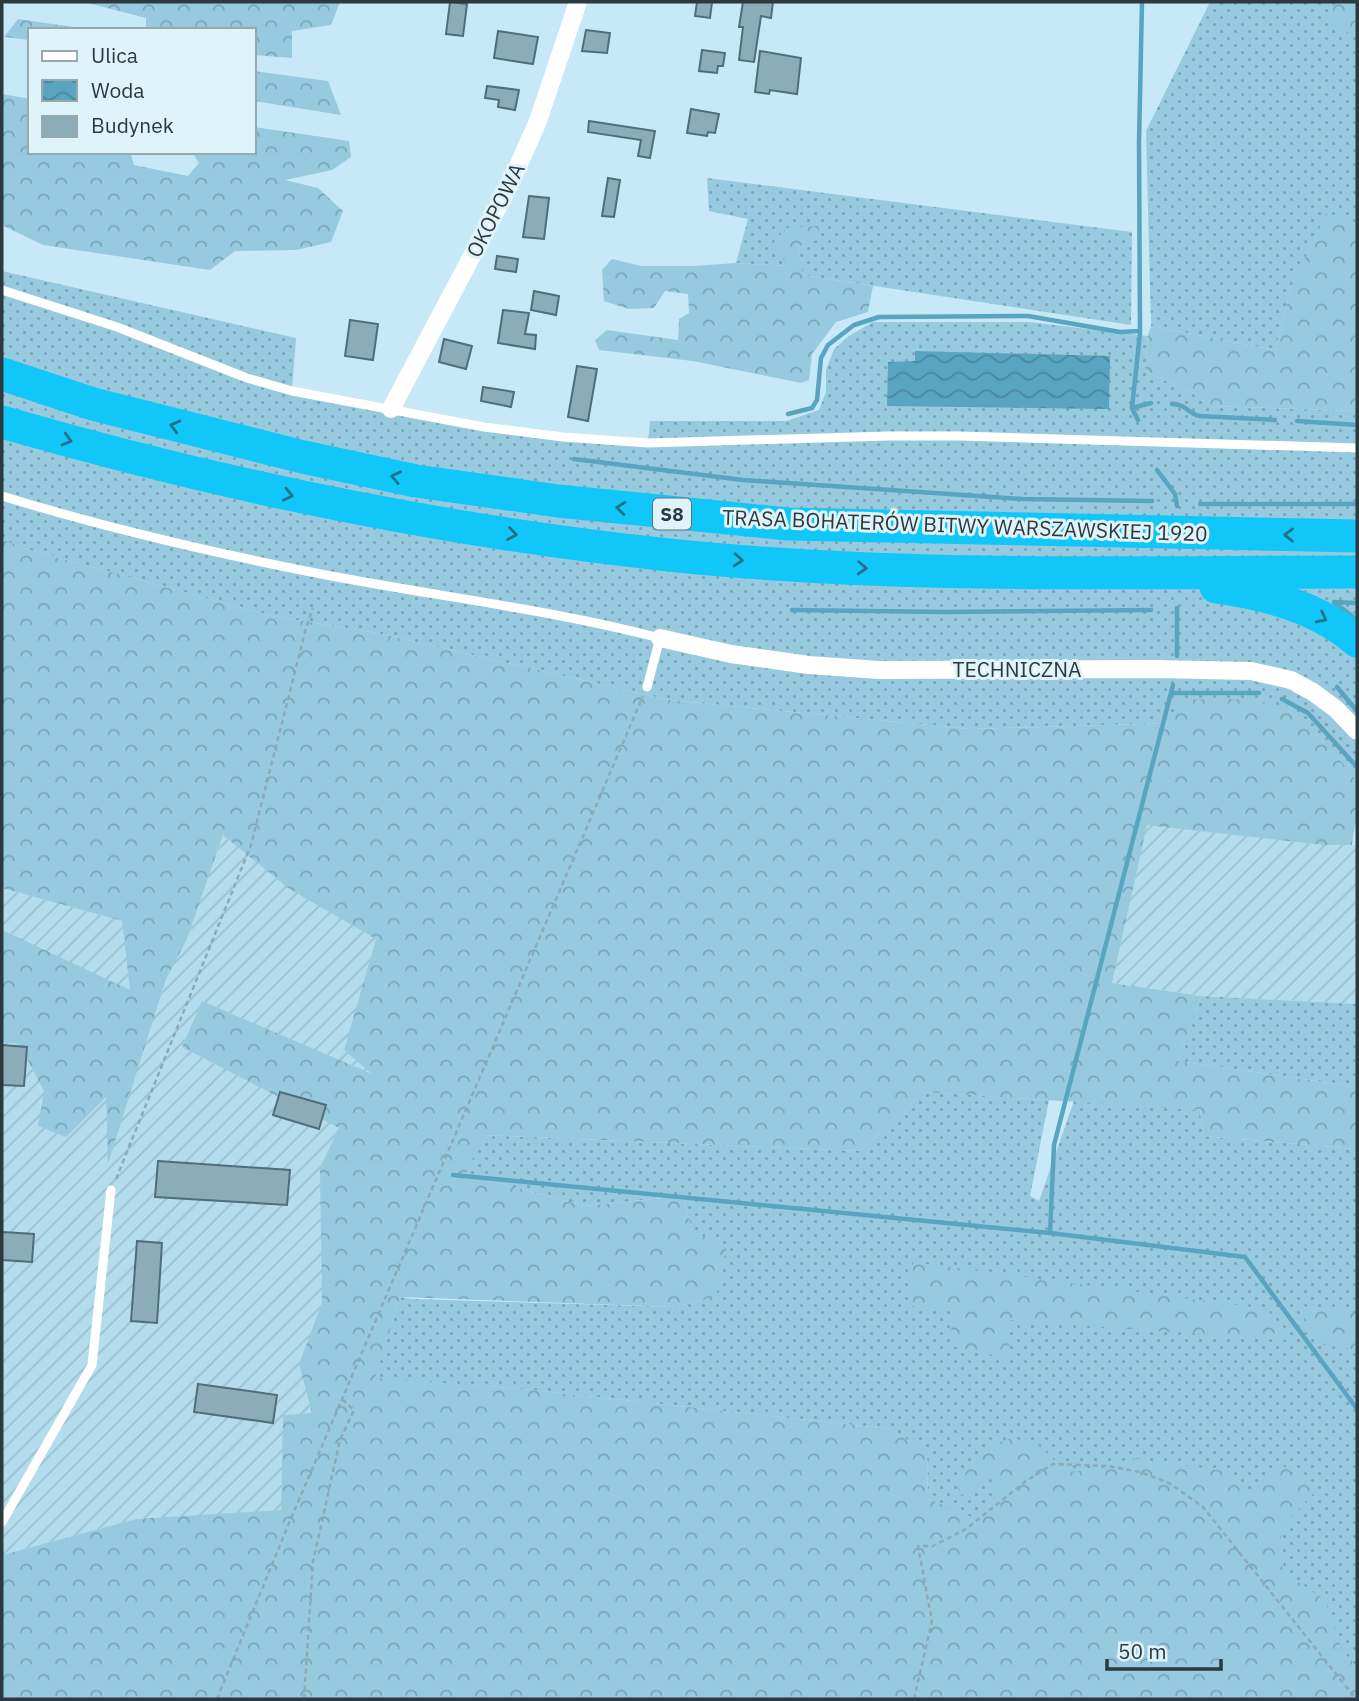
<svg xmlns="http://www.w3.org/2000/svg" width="1359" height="1701" viewBox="0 0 1359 1701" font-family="'IBM Plex Sans',sans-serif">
<defs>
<pattern id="industrial-furrows" width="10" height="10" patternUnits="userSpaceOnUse" patternTransform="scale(1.75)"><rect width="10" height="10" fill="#b3dded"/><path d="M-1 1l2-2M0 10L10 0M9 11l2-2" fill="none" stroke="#9abecc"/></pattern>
<pattern id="grass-dots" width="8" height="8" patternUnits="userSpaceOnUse" patternTransform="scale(1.75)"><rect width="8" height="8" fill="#97cadf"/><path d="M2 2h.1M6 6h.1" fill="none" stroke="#7ba5b6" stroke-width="1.8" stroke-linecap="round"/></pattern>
<pattern id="forest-crowns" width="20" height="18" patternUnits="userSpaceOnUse" patternTransform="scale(1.75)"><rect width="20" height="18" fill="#97cadf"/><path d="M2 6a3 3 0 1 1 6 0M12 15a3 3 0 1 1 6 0" fill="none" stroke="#7ba5b6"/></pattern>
<pattern id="water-waves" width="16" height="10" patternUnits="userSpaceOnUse" patternTransform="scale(1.75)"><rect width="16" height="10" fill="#59a4c0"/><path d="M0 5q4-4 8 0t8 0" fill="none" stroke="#4a879d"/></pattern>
</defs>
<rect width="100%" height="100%" fill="#c7e8f6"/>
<g fill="url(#industrial-furrows)">
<path d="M1146,824L1323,845H1357V1004L1201,996L1112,983Z"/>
<path d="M223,835L534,926L281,1511L136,1519L2,1555V888L187,939Z"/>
</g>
<g fill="url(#grass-dots)">
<path d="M1210,2H1357V225L1327,214L1291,287L1275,350L1151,326L1146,131Z"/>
<path d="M707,178L1132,232L1131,325L802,275L799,246L786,228L787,266L736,263L748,219L709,211Z"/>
<path d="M2,271L296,338L292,390L484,427L648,443L650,421H786L819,410L826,392V370L834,349L849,336L873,322H1029L1148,336L1145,371L1196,395L1211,406L1357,411V781L1322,740L1173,723L970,729L669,700L377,633L272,616L26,549L2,539Z"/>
<path d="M1201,996L1357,1004V1087L1178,1061Z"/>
<path d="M924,1092L1049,1100L1030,1196L1039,1201L1074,1101L1200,1110L1203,1136L1357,1149V1699L928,1499L927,1453L890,1429L513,1388L374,1379L400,1297L413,1299L673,1307L716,1297L692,1231L683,1196L584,1206L466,1174L482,1135L860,1151Z"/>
</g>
<g fill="url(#forest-crowns)">
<path d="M84,2H83H340L331,25L292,31V58L254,55V30H146V18Z"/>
<path d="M1337,2H1357V38L1326,19Z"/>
<path d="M18,19L94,30H30V40L4,37Z"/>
<path d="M254,71L328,81L341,115L254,101Z"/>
<path d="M2,94L30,99V152H130L134,165L188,176L199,163L192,152H254V127L349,141L351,157L332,170L285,180L318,188L343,211L331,242L296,250L235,251L210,270L43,245L2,225Z"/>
<path d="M1327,213L1357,225V411L1211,406L1196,395L1145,371L1148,336L1151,326L1275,350L1291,287Z"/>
<path d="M819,226L818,240L799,246L803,275L873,286L868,312L836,322L812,354L809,380L801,383L693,361L599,350L595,340L607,330L678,340L679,319L689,313L688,294L665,291L654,308L629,309L604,301L602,270L612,259L641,266H692L736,263L787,266L774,242L786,228Z"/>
<path d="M2,539L26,549L272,616L377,633L669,700L970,729L1173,723L1176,700C1210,700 1265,694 1294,713C1313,725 1342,763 1357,781V822L1355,824L1352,845H1323L1147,825L1112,983L1201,996L1178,1061L1357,1087V1149L1203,1136L1200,1110L924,1092L860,1151L483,1135L466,1174L584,1206L683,1196L692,1231L727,1246L716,1297L673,1307L400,1297L375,1378L513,1388L890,1429L927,1452L928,1499L974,1518L1000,1490L996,1489L989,1476L971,1498L960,1494L957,1483L983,1448L1012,1438L1037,1444L1068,1472L1103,1469L1130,1458L1225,1471L1250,1492L1279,1462L1315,1492L1281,1528L1282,1571L1325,1600L1342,1650L1357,1667V1699H2V1555L136,1519L281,1510L283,1415L312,1413L299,1364L322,1303L320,1168L339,1128L182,1047L202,1001L372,1074L344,1050L376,939L288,888L223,835L187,939L166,979L108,1164L106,1097L66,1137L38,1126L44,1091L19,1044L2,1042V930L130,990L122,921L2,888Z"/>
<path d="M913,1262L1266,1309L1296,1341L1008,1320L1010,1359L951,1346L952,1310L911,1306Z"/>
<path d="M1295,1305L1357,1313V1350L1324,1345Z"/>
</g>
<path fill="url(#water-waves)" d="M915,351L1110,356L1109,409L887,406L888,362L915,361Z"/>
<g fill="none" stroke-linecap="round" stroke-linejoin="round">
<g stroke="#59a4c0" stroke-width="4.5">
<path d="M1172,404C1187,404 1188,414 1200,416L1275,420"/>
<path d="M1132,408L1151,403"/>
<path d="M788,414L812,408L817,400L821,358L828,345L854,325L879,317L1028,316L1120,332L1140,331"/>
<path d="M1138,420L1132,408L1140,333L1139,142L1142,2"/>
<path d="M1297,421L1357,425"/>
<path d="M574,459L743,480L1023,499L1152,501"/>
<path d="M1157,470L1175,494L1177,506"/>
<path d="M1200,504H1357"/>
<path d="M1357,603L1334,602L1357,620"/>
<path d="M1177,608V656"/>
<path d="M792,610L944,612L1151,610"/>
<path d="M1337,687L1357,711"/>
<path d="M1172,693H1259"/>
<path d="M1282,699L1308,713L1357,767"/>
<path d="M453,1175L1050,1233L1245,1257L1357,1409"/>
<path d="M1050,1233L1054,1145L1173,685"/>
</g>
</g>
<g fill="#8cacb9" stroke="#506e7a" stroke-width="2">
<path d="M450,2L467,4L463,36L446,34Z"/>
<path d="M697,2H712L710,18L695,16Z"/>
<path d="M743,2H773L771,18L761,16L754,62L739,60L743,27H739Z"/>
<path d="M586,30L610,33L607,53L582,51Z"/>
<path d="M498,31L538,37L533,64L494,58Z"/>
<path d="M702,50L725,53L723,66H718L717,73L699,71Z"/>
<path d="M760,51L801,58L797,94L770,90L769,94L755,92Z"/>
<path d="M487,86L519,90L515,110L498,107L499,100L485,98Z"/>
<path d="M691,109L719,114L715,133L708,132L707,136L687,133Z"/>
<path d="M589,121L655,131L650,158L638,156L641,140L588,132Z"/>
<path d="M608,178L620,180L614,217L602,216Z"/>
<path d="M529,196L549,198L544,239L523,237Z"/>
<path d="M497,256L518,259L516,272L495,269Z"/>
<path d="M534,291L559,296L556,315L531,310Z"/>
<path d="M503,310L529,313L525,334L536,335L535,349L498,343Z"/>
<path d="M350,320L378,324L373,360L345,356Z"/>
<path d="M444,339L472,346L466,369L439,362Z"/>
<path d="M577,366L597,369L588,421L568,417Z"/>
<path d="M483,387L514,392L511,407L481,401Z"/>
<path d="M2,1045L27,1047L24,1086L2,1085Z"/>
<path d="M280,1092L326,1105L319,1129L273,1115Z"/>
<path d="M158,1161L290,1170L287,1205L155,1197Z"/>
<path d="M2,1232L34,1234L32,1262L2,1260Z"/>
<path d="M137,1241L162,1243L157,1323L131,1321Z"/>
<path d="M198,1384L277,1395L273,1423L194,1412Z"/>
</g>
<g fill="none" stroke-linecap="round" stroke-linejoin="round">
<g stroke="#8fa9b4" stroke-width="2.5" stroke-dasharray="5 3.5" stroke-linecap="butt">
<path d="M116,1179L251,845L306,628L313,608"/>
<path d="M217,1699L289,1523L643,696"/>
<path d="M304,1699L313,1562L340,1440L354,1410L343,1400"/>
<path d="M914,1699L932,1621L918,1546H933L966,1529L1026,1481L1053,1464L1108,1466L1140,1472L1169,1483L1203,1507L1356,1699"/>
</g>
<g stroke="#fff" stroke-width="9">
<path d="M2,290L117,327L247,378L292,391L484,427L563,437L648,443L888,436H960L1357,448"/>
<path d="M2,496C106,528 214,553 321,574C434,596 548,609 660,638L647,687"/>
<path d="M2,1522L92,1365L111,1190"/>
</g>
<g stroke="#fff" stroke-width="18">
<path d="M391,409L511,182L538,121L578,2"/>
<path d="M660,638L731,654L809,665L879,670L1156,669L1251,671L1291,680L1313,692L1336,709L1357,731"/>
</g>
<g stroke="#11c7f9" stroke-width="33">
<path d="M2,374L93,404L303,457L416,481L558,501L788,524L1357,536"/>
<path d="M2,422C220,485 443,531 669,555C897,579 1128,572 1357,572"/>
<path d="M1216,587C1266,594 1318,607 1357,641"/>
</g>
</g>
<defs><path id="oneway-chevron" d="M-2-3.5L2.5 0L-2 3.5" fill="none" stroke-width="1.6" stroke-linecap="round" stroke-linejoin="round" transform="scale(1.75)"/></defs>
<g stroke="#217289">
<use href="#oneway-chevron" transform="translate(175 426) rotate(-165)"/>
<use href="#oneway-chevron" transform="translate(67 440) rotate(16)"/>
<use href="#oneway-chevron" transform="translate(396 477) rotate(-168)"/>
<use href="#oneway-chevron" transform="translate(288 495) rotate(13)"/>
<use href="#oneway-chevron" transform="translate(621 508) rotate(-174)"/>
<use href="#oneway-chevron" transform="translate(512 534) rotate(9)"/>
<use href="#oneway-chevron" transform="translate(1289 535) rotate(-179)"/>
<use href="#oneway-chevron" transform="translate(738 560) rotate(4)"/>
<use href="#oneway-chevron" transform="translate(862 568) rotate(3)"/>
<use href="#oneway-chevron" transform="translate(1322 618) rotate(27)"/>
</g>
<g text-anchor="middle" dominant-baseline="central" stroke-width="6" stroke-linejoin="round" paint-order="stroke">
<rect fill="#dff3fb" stroke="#627177" stroke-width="2" x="653" y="498.5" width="38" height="31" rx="5"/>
<g font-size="19" font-weight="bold" fill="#2c393e">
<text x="672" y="514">S8</text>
</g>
<g font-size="21" fill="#2c393e" stroke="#dff3fb">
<text transform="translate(495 210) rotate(-63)">OKOPOWA</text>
<text transform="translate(965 525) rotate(2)">TRASA BOHATERÓW BITWY WARSZAWSKIEJ 1920</text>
<text x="1017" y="669">TECHNICZNA</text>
</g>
</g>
<rect width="1359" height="1701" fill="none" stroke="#2c393e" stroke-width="7"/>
<rect x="28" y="28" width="228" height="126" fill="#dff3fb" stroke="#97a9af" stroke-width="2"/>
<rect x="42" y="51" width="35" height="10" fill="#ffffff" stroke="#97a9af" stroke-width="2"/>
<text x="91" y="63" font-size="21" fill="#2c393e">Ulica</text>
<rect x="42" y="80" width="35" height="21" fill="url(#water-waves)" stroke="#97a9af" stroke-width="2"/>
<text x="91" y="98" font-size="21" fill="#2c393e">Woda</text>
<rect x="42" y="116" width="35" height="21" fill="#8cacb9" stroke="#97a9af" stroke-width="2"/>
<text x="91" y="133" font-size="21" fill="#2c393e">Budynek</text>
<path d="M1107 1659v10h114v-10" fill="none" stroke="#2c393e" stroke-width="3.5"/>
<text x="1118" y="1659" font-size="21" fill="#2c393e" stroke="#dff3fb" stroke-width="5" paint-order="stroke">50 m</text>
</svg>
